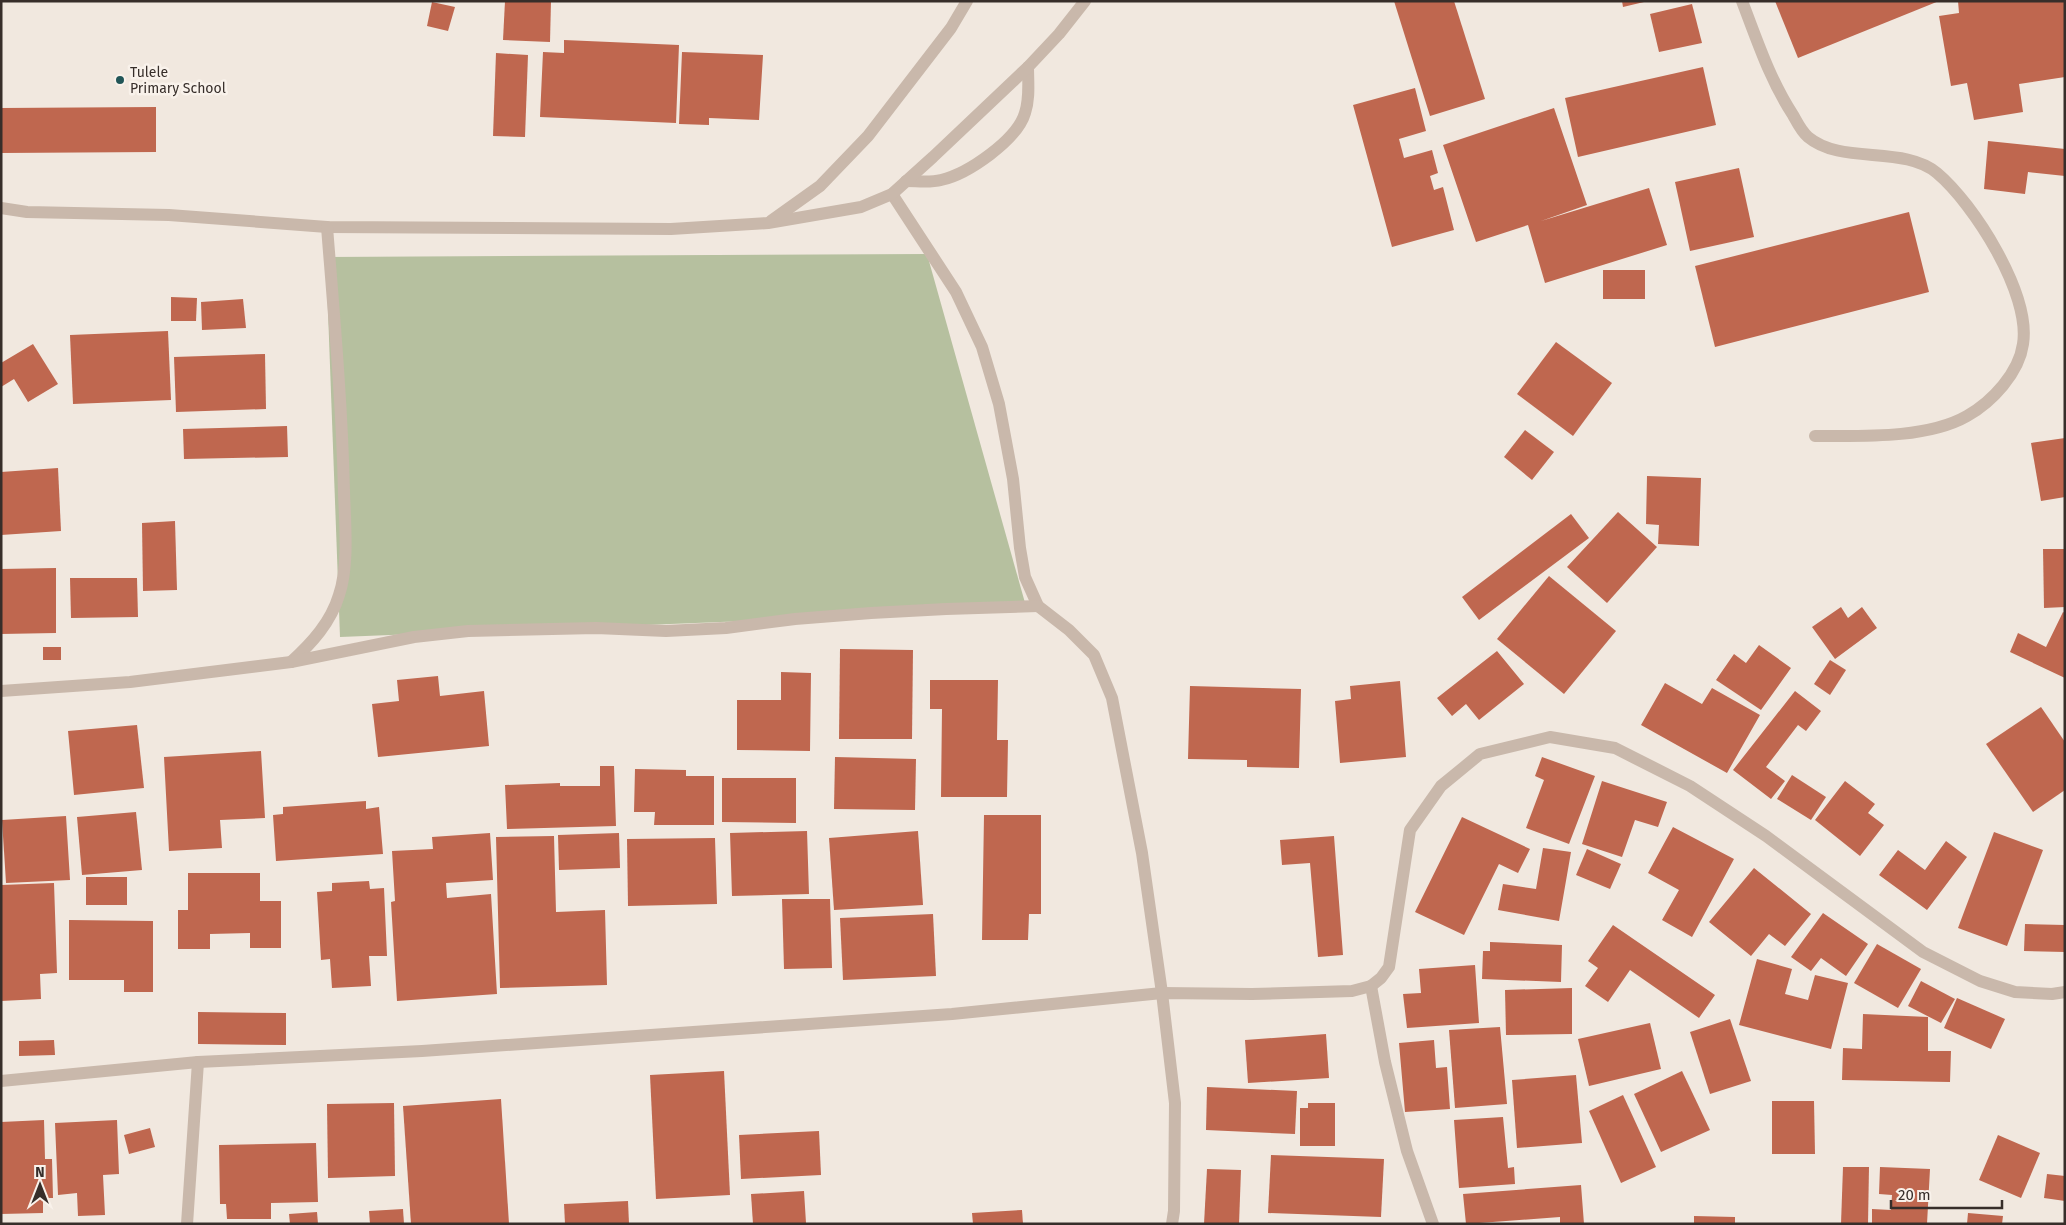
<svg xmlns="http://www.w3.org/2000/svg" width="2066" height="1225" viewBox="0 0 2066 1225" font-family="'Fira Sans',sans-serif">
<rect width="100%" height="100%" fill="#f1e8df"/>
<path fill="#b6c09f" d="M927,254L1027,610L340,637L326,257Z"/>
<g fill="#bf674f">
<path d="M505,1H551L550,42L503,40Z"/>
<path d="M1394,1H1454L1485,99L1430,116Z"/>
<path d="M1622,1H1644V2L1623,7Z"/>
<path d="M1775,1H1939L1798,58Z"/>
<path d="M1958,1H2065V77L2019,84L2023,112L1974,120L1967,83L1951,86L1939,16L1959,13Z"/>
<path d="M432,2L455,7L448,31L427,26Z"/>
<path d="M1692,4L1702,43L1659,52L1650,14Z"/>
<path d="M564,40L679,45L676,123L540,117L543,52L564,53Z"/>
<path d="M682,52L763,55L759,120L709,118V125L679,124Z"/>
<path d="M496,53L528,55L525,137L493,136Z"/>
<path d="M1703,67L1716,125L1578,157L1565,98Z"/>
<path d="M1415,88L1426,131L1399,139L1404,158L1432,150L1438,173L1430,176L1434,190L1443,187L1454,230L1392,247L1353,105Z"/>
<path d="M156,107V152L1,153V108Z"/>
<path d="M1554,108L1587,205L1541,221L1649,188L1667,245L1545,283L1528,225L1476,242L1443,145Z"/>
<path d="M1988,141L2065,149V176L2028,172L2025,194L1984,189Z"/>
<path d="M1739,168L1754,237L1690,251L1675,182Z"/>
<path d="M1909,212L1929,292L1715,347L1695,266Z"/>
<rect x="1603" y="270" width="42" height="29"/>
<path d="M171,297L197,298L196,321H171Z"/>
<path d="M243,299L246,328L202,330L201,302Z"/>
<path d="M168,331L171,400L73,404L70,335Z"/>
<path d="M1556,342L1612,383L1573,436L1517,394Z"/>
<path d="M33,344L58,384L28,402L14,379L1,387V363Z"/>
<path d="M265,354L266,409L176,412L174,357Z"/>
<path d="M287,426L288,457L184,459L183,429Z"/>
<path d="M1525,430L1554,452L1532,480L1504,457Z"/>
<path d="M2065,438V497L2041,501L2031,443Z"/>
<path d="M58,468L61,531L1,535V472Z"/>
<path d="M1647,476L1701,478L1699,546L1658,544L1659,525L1646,524Z"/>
<path d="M1618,512L1657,547L1607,603L1567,567Z"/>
<path d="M1571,514L1589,538L1479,620L1462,597Z"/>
<path d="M175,521L177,590L143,591L142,523Z"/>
<path d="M2043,549H2065V607L2044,608Z"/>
<path d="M56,568V633L1,634V569Z"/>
<path d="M1549,576L1616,631L1564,694L1497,639Z"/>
<path d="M70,578H137L138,617L71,618Z"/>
<path d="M1841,607L1848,618L1862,607L1877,628L1835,659L1812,627Z"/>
<path d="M2063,612L2065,613V678L2010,652L2018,633L2046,647Z"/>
<path d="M1759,645L1791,668L1761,710L1716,680L1734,654L1746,663Z"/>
<rect x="43" y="647" width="18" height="13"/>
<path d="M840,649L913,650L912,739H839Z"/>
<path d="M1497,651L1524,684L1479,720L1466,704L1452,716L1437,698Z"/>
<path d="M1830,660L1846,670L1830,695L1814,684Z"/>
<path d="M781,672L811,673L810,751L737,750V700H781Z"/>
<path d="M438,676L440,696L484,691L489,746L378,757L372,704L399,701L397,680Z"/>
<path d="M930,680H998L997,740H1008L1007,797H941L942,709H930Z"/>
<path d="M1400,681L1406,757L1340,763L1335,701L1351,699L1350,686Z"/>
<path d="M1665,683L1702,704L1712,688L1760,715L1727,773L1641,725Z"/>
<path d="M1190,686L1301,689L1299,768L1247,767V760L1188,759Z"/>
<path d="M1795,691L1821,711L1806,731L1798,725L1766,767L1785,781L1771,799L1733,770Z"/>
<path d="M2041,707L2065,742V790L2033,812L1986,744Z"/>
<path d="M137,725L144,788L74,795L68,731Z"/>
<path d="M261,751L265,818L220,820L222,848L169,851L164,757Z"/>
<path d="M835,757L916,759L915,810L834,809Z"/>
<path d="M1542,757L1595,776L1569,844L1526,828L1544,780L1535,776Z"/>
<path d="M600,766H614L616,826L507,829L505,785L560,783V786H600Z"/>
<path d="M635,769L686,770V776H714V825H654L655,812H634Z"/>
<path d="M1792,775L1826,797L1811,820L1777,799Z"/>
<path d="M722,778H796V823L722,822Z"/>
<path d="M1602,781L1667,802L1658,827L1635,820L1622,857L1582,844Z"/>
<path d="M1845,781L1875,804L1868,813L1884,825L1860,856L1815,820Z"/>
<path d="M366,801V809L379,807L383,854L276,861L273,815L283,814V807Z"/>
<path d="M136,812L142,870L82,875L77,817Z"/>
<path d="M984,815H1041V914H1029L1028,940H982Z"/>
<path d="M66,816L70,880L6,883L2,820Z"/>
<path d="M1462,817L1530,849L1518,873L1499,864L1464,935L1415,912Z"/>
<path d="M1673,827L1734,859L1692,937L1662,920L1679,890L1648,873Z"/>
<path d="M807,831L809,894L732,896L730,833Z"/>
<path d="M918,831L923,905L834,910L829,838Z"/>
<path d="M1994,832L2043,850L2007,946L1958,928Z"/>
<path d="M490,833L493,880L446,883L447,898L491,894L497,994L397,1001L391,902L395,901L392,851L433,849L432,837Z"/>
<path d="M619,833L620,868L559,870L558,835Z"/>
<path d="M554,836L556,912L605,910L607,985L500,988L496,837Z"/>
<path d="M1334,836L1343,955L1318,957L1310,863L1282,865L1280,840Z"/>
<path d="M715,838L717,904L628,906L627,839Z"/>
<path d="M1946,841L1967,857L1927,910L1879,875L1898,850L1925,870Z"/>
<path d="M1543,848L1571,852L1559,921L1498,910L1503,884L1536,889Z"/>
<path d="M1587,849L1621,864L1610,889L1576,875Z"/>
<path d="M1754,868L1811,914L1785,946L1769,934L1751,956L1709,922Z"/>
<path d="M188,873H260V901H281V948H250V933L210,934V949H178V910H188Z"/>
<rect x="86" y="877" width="41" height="28"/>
<path d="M369,881L370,889L384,888L387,956H369L371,986L332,988L330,959L321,960L317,892L332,891V883Z"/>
<path d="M54,883L57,973L40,974L41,999L1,1001V885Z"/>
<path d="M782,899H830L832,968L784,969Z"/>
<path d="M1823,913L1868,944L1846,976L1821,958L1811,971L1791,957Z"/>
<path d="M933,914L936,976L843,980L840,918Z"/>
<path d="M69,920L153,921V992H124V980H69Z"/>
<path d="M2025,924L2065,925V952L2024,951Z"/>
<path d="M1613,925L1715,995L1699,1018L1630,970L1608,1002L1585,986L1598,968L1588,961Z"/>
<path d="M1490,942L1562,945L1561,982L1482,979L1483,951H1490Z"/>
<path d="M1877,944L1921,969L1898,1008L1854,983Z"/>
<path d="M1757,959L1792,969L1785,994L1808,1000L1815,975L1848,983L1831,1049L1739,1025Z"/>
<path d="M1475,965L1479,1023L1407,1028L1403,994L1421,993L1419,969Z"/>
<path d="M1921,981L1955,999L1941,1023L1908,1006Z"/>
<path d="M1572,988V1034L1506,1035L1505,990Z"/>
<path d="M1957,998L2005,1019L1991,1049L1944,1028Z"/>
<path d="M198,1012L286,1013V1045L198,1044Z"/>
<path d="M1863,1014L1928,1017V1051H1951L1950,1082L1842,1080L1843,1048L1862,1049Z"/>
<path d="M1730,1019L1751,1081L1710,1094L1690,1032Z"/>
<path d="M1650,1023L1661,1069L1589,1086L1578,1039Z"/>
<path d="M1500,1027L1507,1104L1455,1108L1449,1030Z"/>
<path d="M1326,1034L1329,1078L1248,1083L1245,1040Z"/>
<path d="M54,1040L55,1055L19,1056V1041Z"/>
<path d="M1434,1040L1436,1068L1447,1067L1450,1109L1405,1112L1399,1043Z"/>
<path d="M724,1071L730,1195L656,1199L650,1075Z"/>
<path d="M1682,1071L1710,1130L1661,1152L1634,1094Z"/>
<path d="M1576,1075L1582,1143L1517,1148L1512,1080Z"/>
<path d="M1207,1087L1297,1091L1295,1134L1206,1130Z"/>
<path d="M1623,1095L1656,1167L1621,1183L1589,1111Z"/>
<path d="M501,1099L509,1224H411L403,1106Z"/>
<path d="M1772,1101H1814L1815,1154H1772Z"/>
<path d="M394,1103L395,1176L328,1178L327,1104Z"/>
<path d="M1308,1103H1335V1146H1300V1108H1308Z"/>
<path d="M1503,1117L1508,1168L1514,1167L1515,1184L1459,1188L1454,1120Z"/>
<path d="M44,1120L45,1159H52L53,1198H43V1213L1,1214V1122Z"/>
<path d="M117,1120L119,1174L103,1175L105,1215L78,1216L77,1193L58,1195L55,1123Z"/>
<path d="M150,1128L155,1147L129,1154L124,1135Z"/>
<path d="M819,1131L821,1175L741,1179L739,1135Z"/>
<path d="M1998,1135L2040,1153L2021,1198L1979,1180Z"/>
<path d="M316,1143L318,1202L271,1203V1219H227L226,1204H220L219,1145Z"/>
<path d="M1271,1155L1384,1159L1381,1217L1268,1213Z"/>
<path d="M1843,1167H1869L1868,1224H1841Z"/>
<path d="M1880,1167L1930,1169L1927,1224H1872V1209L1891,1210L1892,1195L1879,1194Z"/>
<path d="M1207,1169L1241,1170L1239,1224H1204Z"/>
<path d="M2047,1174L2065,1176V1201L2044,1198Z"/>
<path d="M1581,1185L1584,1224H1560V1217L1466,1224L1463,1194Z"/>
<path d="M804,1191L806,1223L753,1224L751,1194Z"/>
<path d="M628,1201L629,1224H565L564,1204Z"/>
<path d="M403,1209L404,1224H370L369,1211Z"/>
<path d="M1022,1210L1023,1224H973L972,1213Z"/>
<path d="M317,1212L318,1224H290L289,1214Z"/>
<path d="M1968,1213L2003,1216L2002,1224H1967Z"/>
<path d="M1694,1216L1735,1217V1224H1694Z"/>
</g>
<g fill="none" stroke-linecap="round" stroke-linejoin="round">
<g stroke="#c9b8ab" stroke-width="12">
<path d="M1742,1C1757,40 1770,80 1793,115C1797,122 1801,131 1808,137C1841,165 1904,145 1937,173C1974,204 2031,294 2023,344C2019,373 1992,402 1967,416C1927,439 1860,436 1815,436"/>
<path d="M906,181C917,181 930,183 941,180C968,174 1017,140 1025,113C1030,98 1028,82 1028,67"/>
<path d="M892,194L956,292L982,347L999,404L1013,479L1020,548L1025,577L1038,606L1069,630L1094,655L1112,698L1142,853L1162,993L1175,1103L1174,1211L1172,1224"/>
<path d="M1,208L27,212L169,215L327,227L671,229L768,223L861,207L892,194L933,157L1028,67L1059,34L1085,1"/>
<path d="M771,221L820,186L868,136L951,28L967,1"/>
<path d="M291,662C312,643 331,622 339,595C349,566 345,523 344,492C342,404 334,315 327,227"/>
<path d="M1,691L130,682L291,662L414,637L468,631L596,628L666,631L726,628L795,619L871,613L946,609L1038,606"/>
<path d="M1371,986L1385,1062L1407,1151L1433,1224"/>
<path d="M1,1081L198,1062L422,1051L952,1014L1162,993L1252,994L1352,991L1371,986L1381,978L1389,967L1410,830L1441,786L1480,754L1550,737L1615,748L1690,786L1766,836L1923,952L1980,981L2015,992L2052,994L2065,992"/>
<path d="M187,1224L198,1062"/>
</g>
</g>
<circle fill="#215557" stroke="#f9f2eb" stroke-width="2" cx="120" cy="80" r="5"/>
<g text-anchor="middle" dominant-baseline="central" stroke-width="5" stroke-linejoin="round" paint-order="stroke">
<g font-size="14" fill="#372e2a" stroke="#f9f2eb" text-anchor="start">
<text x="130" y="72">Tulele<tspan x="130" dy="16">Primary School</tspan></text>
</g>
</g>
<rect width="2066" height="1225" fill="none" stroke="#372e2a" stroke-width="5"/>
<g transform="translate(40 1185)" stroke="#f9f2eb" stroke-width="4" paint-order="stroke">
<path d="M0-4L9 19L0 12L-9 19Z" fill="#372e2a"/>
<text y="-8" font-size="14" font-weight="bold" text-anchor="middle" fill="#372e2a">N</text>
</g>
<path d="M1891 1200v8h111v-8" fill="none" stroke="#372e2a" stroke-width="2.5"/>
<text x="1898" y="1200" font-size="15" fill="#372e2a" stroke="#f9f2eb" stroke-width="4" paint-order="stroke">20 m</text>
</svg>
